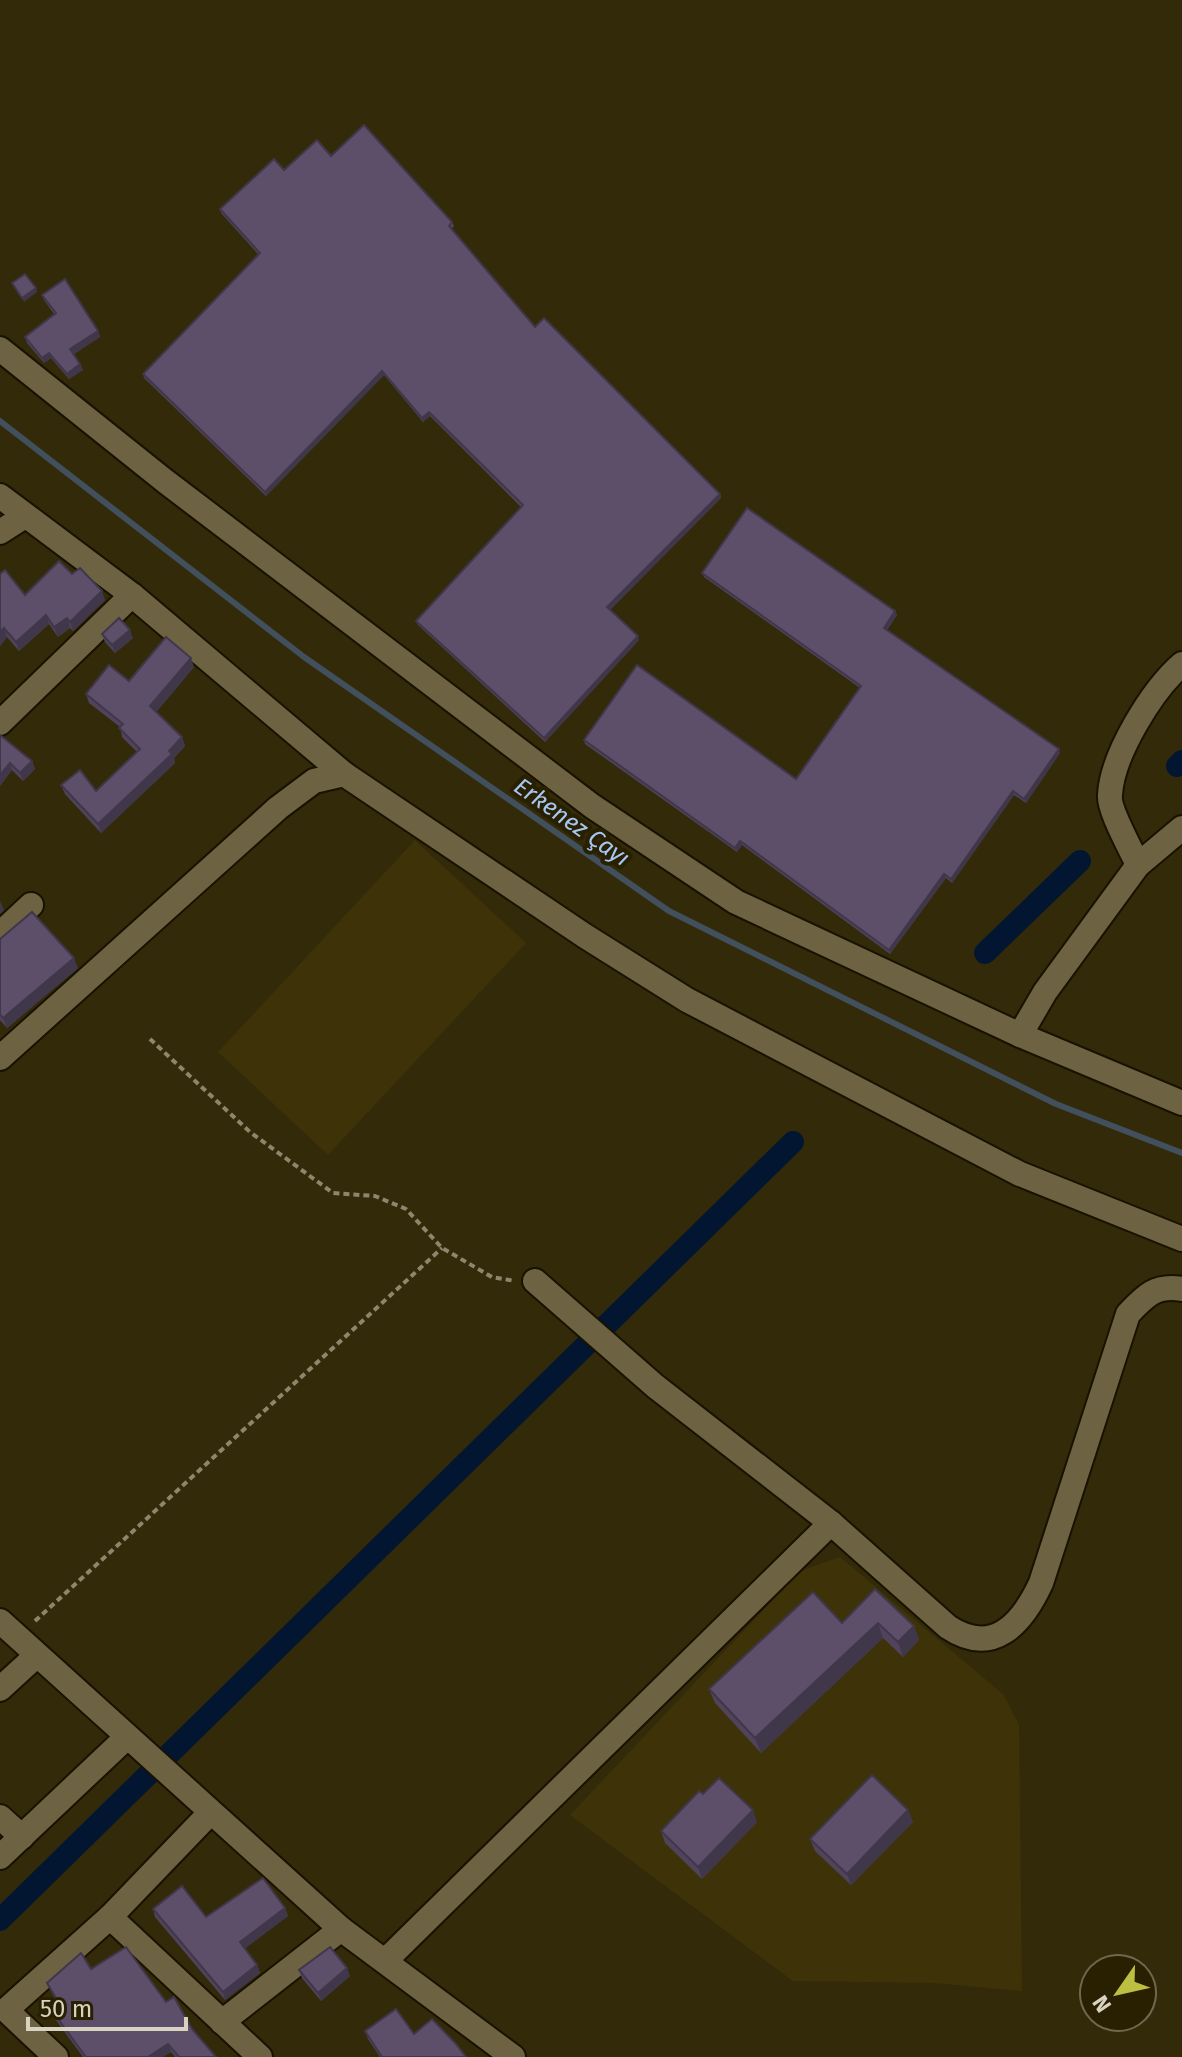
<svg xmlns="http://www.w3.org/2000/svg" width="1182" height="2057" viewBox="0 0 1182 2057" font-family="'Fira Sans',sans-serif">
<rect width="100%" height="100%" fill="#332a09"/>
<g fill="#3d3208">
<path d="M415,840L526,943L328,1155L218,1052Z"/>
<path d="M840,1557L1004,1695L1019,1725L1022,1991L934,1983L793,1981L570,1815L800,1571Z"/>
</g>
<g fill="none" stroke-linecap="round" stroke-linejoin="round">
<path stroke="#424f5d" stroke-width="6" d="M0,421L304,657L669,911L1056,1104L1182,1153"/>
<g stroke="#021632" stroke-width="22">
<path d="M1177,766L1182,761"/>
<path d="M985,953L1080,861"/>
<path d="M0,1920L793,1142"/>
</g>
<g stroke="#191200" stroke-width="28">
<g id="minor">
<path d="M0,349L165,481L592,806L736,902L1020,1035L1182,1103"/>
<path d="M0,496L132,595L0,723"/>
<path d="M0,532L25,516"/>
<path d="M132,595L344,774L585,936L687,1000L1020,1174L1182,1239"/>
<path d="M1138,865C1131,849 1108,809 1110,795C1112,755 1152,690 1182,664"/>
<path d="M0,934L31,905"/>
<path d="M1020,1035L1045,992L1138,865L1182,828"/>
<path d="M0,1058L278,808L314,781L344,774"/>
<path d="M535,1281L655,1386L831,1523L948,1627C993,1657 1022,1624 1041,1583L1128,1314C1145,1296 1156,1284 1182,1289"/>
<path d="M0,1621L341,1929L513,2057"/>
<path d="M0,1689L36,1656"/>
<path d="M0,1817L22,1837"/>
<path d="M0,1857L127,1737"/>
<path d="M110,1917L260,2057"/>
<path d="M385,1961L831,1523"/>
<path d="M222,2022L341,1929"/>
<path d="M56,2057L6,2010L110,1917L210,1813"/>
</g>
</g>
<g stroke="#8c866d" stroke-width="4" stroke-dasharray="6 4" stroke-linecap="butt">
<path d="M150,1039L250,1132L333,1193L375,1196L406,1209L442,1248L492,1277L515,1281"/>
<path d="M35,1621L442,1248"/>
</g>
<use href="#minor" stroke="#6d6343" stroke-width="24"/>
</g>
<g fill="#50435b">
<path d="M331,156L452,222L454,226L451,229L535,327L720,494L721,498L610,610L639,640L545,742L418,625L416,621L521,507L430,416L423,422L384,375L266,496L144,378L143,374L258,254L221,213L220,209L284,170Z"/>
<path d="M42,295L98,331L100,337L74,354L80,364L83,370L69,379L51,358L44,363L27,343L25,337L54,314L44,300Z"/>
<path d="M702,573L895,611L897,615L887,630L1060,753L1026,803L1014,795L952,883L946,878L890,954L742,845L737,852L585,744L584,740L796,779L860,688L704,577Z"/>
<path d="M0,574L25,595L72,574L105,600L73,631L70,628L58,637L49,624L19,651L7,637L0,646Z"/>
<path d="M102,634L133,638L115,653L105,642Z"/>
<path d="M194,667L156,712L182,737L185,746L174,758L175,763L101,833L65,794L61,785L96,791L137,752L122,737L120,727L89,703L86,694L129,681Z"/>
<path d="M0,735L32,761L35,769L23,781L12,770L0,786Z"/>
<path d="M0,939L78,968L7,1028L0,1020Z"/>
<path d="M842,1623L914,1626L919,1640L903,1657L883,1638L761,1753L715,1703L709,1689Z"/>
<path d="M703,1794L757,1822L702,1879L665,1843L661,1831Z"/>
<path d="M908,1810L913,1822L851,1885L815,1851L810,1839Z"/>
<path d="M285,1908L288,1916L245,1948L257,1965L260,1973L225,2000L155,1917L153,1909L206,1917Z"/>
<path d="M91,1969L166,2002L216,2057H175L171,2052L163,2057H83L50,2012L47,2004L55,1999L47,1983Z"/>
<path d="M299,1970L350,1976L321,2001L302,1978Z"/>
<path d="M365,2031L414,2034L466,2057H380L368,2039Z"/>
</g>
<g fill="#41374a">
<path d="M36,288L37,292L24,302L22,298Z"/>
<path d="M98,331L100,337L72,355L70,349Z"/>
<path d="M49,353L51,358L44,363L42,358Z"/>
<path d="M80,364L83,370L69,379L67,374Z"/>
<path d="M382,371L384,375L266,496L265,492Z"/>
<path d="M429,412L430,416L423,422L422,418Z"/>
<path d="M720,494L721,498L609,611L607,607Z"/>
<path d="M102,591L105,600L73,631L70,622Z"/>
<path d="M895,611L897,615L885,632L884,628Z"/>
<path d="M46,615L49,624L19,651L16,642Z"/>
<path d="M67,618L70,628L58,637L54,627Z"/>
<path d="M4,628L7,637L0,646V632Z"/>
<path d="M130,630L133,638L115,653L112,645Z"/>
<path d="M638,636L639,640L545,742L544,738Z"/>
<path d="M191,658L194,667L154,715L150,706Z"/>
<path d="M182,737L185,746L174,758L175,763L101,833L98,824Z"/>
<path d="M1059,749L1060,753L1026,803L1024,799Z"/>
<path d="M32,761L35,769L23,781L20,773Z"/>
<path d="M10,763L12,770L0,786V775Z"/>
<path d="M1013,791L1014,795L952,883L951,879Z"/>
<path d="M740,841L742,845L737,852L735,848Z"/>
<path d="M944,874L946,878L890,954L889,950Z"/>
<path d="M0,901L4,910L0,914Z"/>
<path d="M74,958L78,968L7,1028L3,1018Z"/>
<path d="M878,1623L883,1638L761,1753L755,1738Z"/>
<path d="M914,1626L919,1640L903,1657L898,1642Z"/>
<path d="M753,1810L757,1822L702,1879L698,1867Z"/>
<path d="M908,1810L913,1822L851,1885L847,1874Z"/>
<path d="M285,1908L288,1916L243,1950L240,1942Z"/>
<path d="M257,1965L260,1973L225,2000L223,1992Z"/>
<path d="M347,1968L350,1976L321,2001L318,1993Z"/>
<path d="M168,2044L171,2052L163,2057H148Z"/>
</g>
<g fill="#5d4e6a" stroke="#41374a" stroke-width="2">
<path d="M364,125L452,222L449,226L535,327L544,318L720,494L607,607L638,636L544,738L416,621L523,505L429,412L422,418L382,371L265,492L143,374L260,253L220,209L274,159L284,170L317,140L331,156Z"/>
<path d="M25,274L36,288L22,298L12,283Z"/>
<path d="M65,279L98,331L70,349L80,364L67,374L49,353L42,358L25,337L56,313L42,295Z"/>
<path d="M747,508L895,611L884,628L1059,749L1024,799L1013,791L951,879L944,874L889,950L740,841L735,848L584,740L637,665L796,779L861,686L702,573Z"/>
<path d="M59,561L72,574L80,568L102,591L70,622L67,618L54,627L46,615L16,642L4,628L0,632V574L5,570L25,595Z"/>
<path d="M119,618L130,630L112,645L102,634Z"/>
<path d="M166,637L191,658L150,706L182,737L169,751L172,754L98,824L61,785L80,770L96,791L140,749L119,728L123,724L86,694L109,665L129,681Z"/>
<path d="M0,735L32,761L20,773L10,763L0,775Z"/>
<path d="M32,912L74,958L3,1018L0,1014V939Z"/>
<path d="M875,1589L914,1626L898,1642L878,1623L755,1738L709,1689L813,1592L842,1623Z"/>
<path d="M872,1775L908,1810L847,1874L810,1839Z"/>
<path d="M719,1778L753,1810L698,1867L661,1831L699,1791L703,1794Z"/>
<path d="M263,1878L285,1908L240,1942L257,1965L223,1992L153,1909L182,1886L206,1917Z"/>
<path d="M126,1947L166,2002L174,1997L192,2029L216,2057H179L168,2044L148,2057H86L47,2004L56,1998L47,1983L81,1953L91,1969Z"/>
<path d="M330,1947L347,1968L318,1993L299,1970Z"/>
<path d="M396,2009L414,2034L432,2019L456,2044L466,2057H382L365,2031Z"/>
</g>
<g text-anchor="middle" dominant-baseline="central" stroke-width="8" stroke-linejoin="round" paint-order="stroke">
<g font-size="24" font-style="italic" fill="#a6c7f5" stroke="#292001">
<text transform="translate(572 822) rotate(35)">Erkenez Çayı</text>
</g>
</g>
<g transform="translate(1118 1993) rotate(236)"><circle r="38" fill="#292001" stroke="#6f684e" stroke-width="2"/>
<path d="M0-6L14 30L0 20L-14 30Z" fill="#bdbf43"/>
<text y="-12" font-size="22" font-weight="bold" text-anchor="middle" fill="#d8d3c1">N</text>
</g>
<path d="M28 2017v12h158v-12" fill="none" stroke="#d8d3c1" stroke-width="4"/>
<text x="40" y="2017" font-size="24" fill="#d8d3c1" stroke="#292001" stroke-width="6" paint-order="stroke">50 m</text>
</svg>
